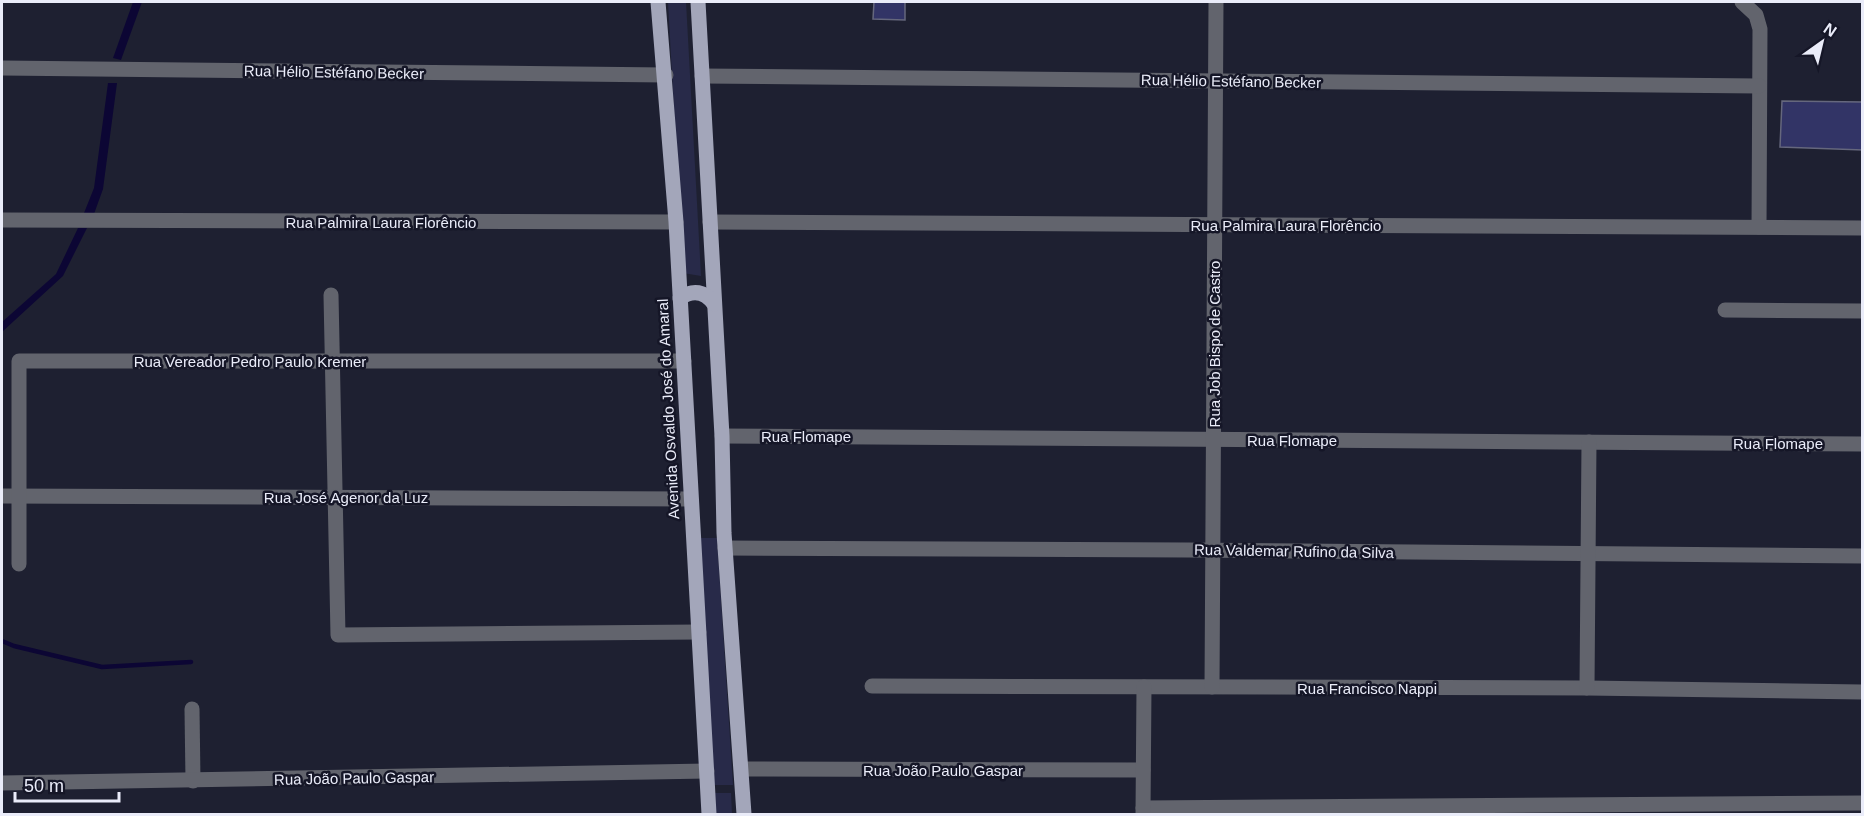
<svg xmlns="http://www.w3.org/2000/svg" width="1864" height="816" viewBox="0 0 1864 816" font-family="Arial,sans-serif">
<rect width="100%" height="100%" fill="#1e2031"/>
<g fill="#282a49">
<path d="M668,2H686L701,276L683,273Z"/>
<path d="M699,538H717L733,785H714Z"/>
<path d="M715,793H731L732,814H716Z"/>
</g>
<g fill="#0c0634">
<path d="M133,2H142L121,60L113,58Z"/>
<path d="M108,83H117L103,189L94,214L84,213L94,188Z"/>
<path d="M78,228H87L63,276L2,332V322L56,274Z"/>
</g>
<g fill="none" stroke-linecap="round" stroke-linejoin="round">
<path stroke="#0c0634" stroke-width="4.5" d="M2,641L14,646L102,667L191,662"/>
</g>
<g fill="#323466" stroke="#65677d" stroke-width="1.5">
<path d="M874,2H905V20L873,19Z"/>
<path d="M1782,101L1863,102V150L1780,147Z"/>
</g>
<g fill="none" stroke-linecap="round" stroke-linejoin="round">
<g stroke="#62646d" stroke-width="15">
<path d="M1742,2L1756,15L1760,29L1759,227"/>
<path d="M2,68L666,75"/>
<path d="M702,76L1759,86"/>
<path d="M2,220L676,222"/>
<path d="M710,222L1862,228"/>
<path d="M331,295L338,635L699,632"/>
<path d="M1725,310L1862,311"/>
<path d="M722,436L1862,444"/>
<path d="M2,496L691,499"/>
<path d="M725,548L1188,550L1862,556"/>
<path d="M19,564V361H684"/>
<path d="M872,686L1587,688L1862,692"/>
<path d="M1212,687L1216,2"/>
<path d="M1587,688L1589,442"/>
<path d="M192,709L193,781"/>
<path d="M742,769L1143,770"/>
<path d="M2,783L707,771"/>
<path d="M1143,808L1862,803"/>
<path d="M1143,814L1144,687"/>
</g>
<g stroke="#a3a6ba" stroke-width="15">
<path d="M658,2L676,222L709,814"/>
<path d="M698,2L722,436L724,533L744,814"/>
<path d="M680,298C693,289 705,291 714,304"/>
</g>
</g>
<g text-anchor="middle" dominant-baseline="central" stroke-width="5" stroke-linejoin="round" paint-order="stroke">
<g font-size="15" fill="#eaecf9" stroke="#151627">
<text transform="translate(334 72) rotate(1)">Rua Hélio Estéfano Becker</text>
<text transform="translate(1231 81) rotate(1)">Rua Hélio Estéfano Becker</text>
<text x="381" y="222">Rua Palmira Laura Florêncio</text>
<text x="1286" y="225">Rua Palmira Laura Florêncio</text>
<text transform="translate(1214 344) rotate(-90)">Rua Job Bispo de Castro</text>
<text x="250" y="361">Rua Vereador Pedro Paulo Kremer</text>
<text transform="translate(668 409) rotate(-93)">Avenida Osvaldo José do Amaral</text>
<text x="806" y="436">Rua Flomape</text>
<text x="1292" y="440">Rua Flomape</text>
<text x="1778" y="443">Rua Flomape</text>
<text x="346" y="497">Rua José Agenor da Luz</text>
<text transform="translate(1294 551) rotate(1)">Rua Valdemar Rufino da Silva</text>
<text x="1367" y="688">Rua Francisco Nappi</text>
<text x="943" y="770">Rua João Paulo Gaspar</text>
<text transform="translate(354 778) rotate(-1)">Rua João Paulo Gaspar</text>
</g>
</g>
<rect width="1864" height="816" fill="none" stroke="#eaecf9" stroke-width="6"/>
<g transform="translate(1822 42) rotate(34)" stroke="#151627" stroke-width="4.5" paint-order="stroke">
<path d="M0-4.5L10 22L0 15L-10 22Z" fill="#eaecf9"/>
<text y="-9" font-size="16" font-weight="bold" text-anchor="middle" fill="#eaecf9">N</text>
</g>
<path d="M15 792v9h104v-9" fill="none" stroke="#eaecf9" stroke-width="3"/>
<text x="24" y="792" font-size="18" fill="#eaecf9" stroke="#151627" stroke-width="4.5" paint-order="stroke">50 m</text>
</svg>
